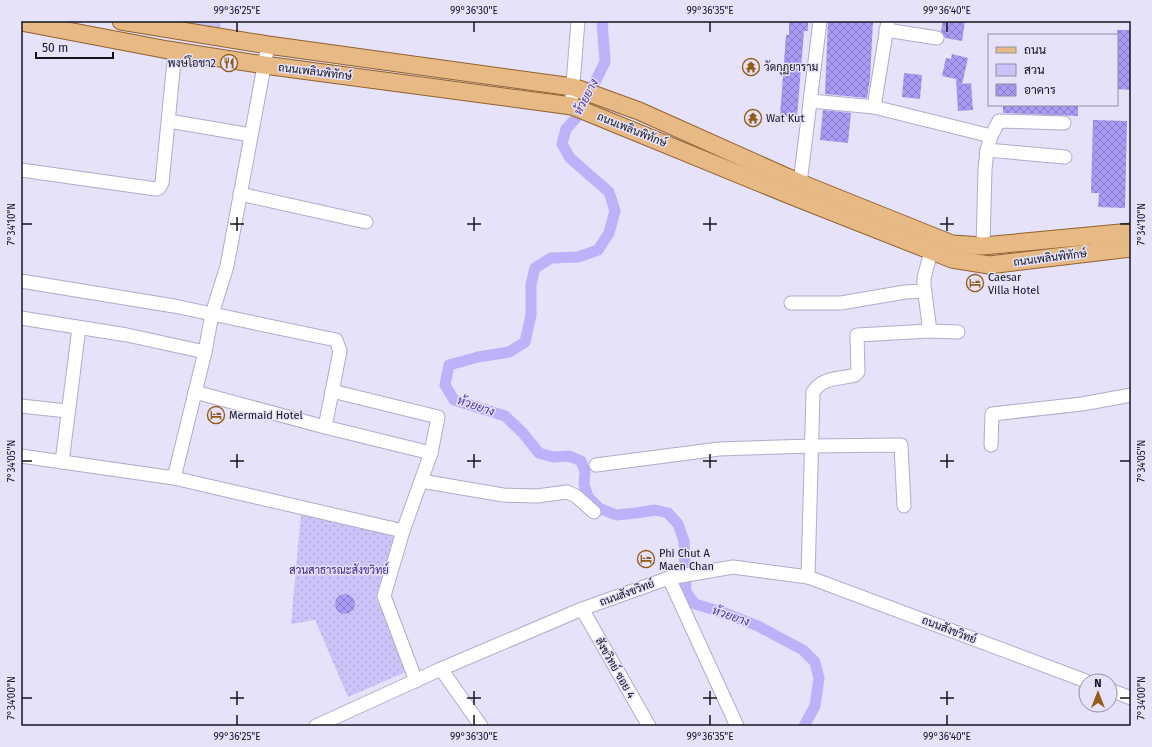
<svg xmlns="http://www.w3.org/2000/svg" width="1152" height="747" viewBox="0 0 1152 747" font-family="'Fira Sans',Sarabun,sans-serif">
<defs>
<pattern id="green-dots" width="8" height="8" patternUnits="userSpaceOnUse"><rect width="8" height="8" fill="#cbc4f8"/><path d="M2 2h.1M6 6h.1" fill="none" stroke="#ada8d4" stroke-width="1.8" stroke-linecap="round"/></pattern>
<pattern id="building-cross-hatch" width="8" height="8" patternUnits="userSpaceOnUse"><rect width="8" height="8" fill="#a99af3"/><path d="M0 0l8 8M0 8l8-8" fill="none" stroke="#887cc4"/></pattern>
</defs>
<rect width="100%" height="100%" fill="#e5e2fa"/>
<g fill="url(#green-dots)">
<path d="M141,21H221L220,37Z"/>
<path d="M301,514L395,535L376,598L408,671L348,697L315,620L291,624Z"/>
</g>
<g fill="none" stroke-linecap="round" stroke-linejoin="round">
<path stroke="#bdb2fa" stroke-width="11" d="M602,21L605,62L578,116L566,129L562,144L570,158L609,192L615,211L609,233L598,250L578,257L551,258L535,268L531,284V315L525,342L509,352L478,357L449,365L445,385L454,400L505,416L522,432L539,453L553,457L569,456L581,461L585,472L584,484L588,497L599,508L616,515L636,513L655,510L668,513L678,524L684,541L686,592L695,604L725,613L758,626L803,650L815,662L819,678L815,706L804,726"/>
</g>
<g fill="url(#building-cross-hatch)">
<path d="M789,21H808V31H804L797,117L780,116L786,35H789Z"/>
<path d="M828,21H873L870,79L867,98L825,94Z"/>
<path d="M943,21H965L962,41L945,38L941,31Z"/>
<path d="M1117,30H1131V90L1117,89Z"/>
<path d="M952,54L968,58L962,84L971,83L973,110L958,111L956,79L942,76L946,58L951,59Z"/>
<path d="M904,73L922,75L920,99L902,97Z"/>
<path d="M1003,105H1078V116L1003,113Z"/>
<path d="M823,110L851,113L848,143L820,140Z"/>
<path d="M1093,120L1127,121L1125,208L1098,207L1099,193H1091Z"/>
<circle cx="345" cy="604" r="10"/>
</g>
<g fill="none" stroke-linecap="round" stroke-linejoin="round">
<g stroke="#b0acc9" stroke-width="15">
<g id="minor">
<path d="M886,30L937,38"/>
<path d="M572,96L578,21"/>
<path d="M811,101L874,107L991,136"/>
<path d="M874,107L888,21"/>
<path d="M169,121L251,135"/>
<path d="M987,150L1065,157"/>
<path d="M21,170L156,189L159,188L162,183L175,51"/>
<path d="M800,183L820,21"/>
<path d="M240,194L366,222"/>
<path d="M983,246L985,169L987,150L991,136L999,121L1064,123"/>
<path d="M21,281L174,306L336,340L340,351L325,427"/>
<path d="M791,303H841L905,292L925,291"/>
<path d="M21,318L127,335L205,352"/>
<path d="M930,331L958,332"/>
<path d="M332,391L438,417L431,453L403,531"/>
<path d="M195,392L325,427L431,453"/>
<path d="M21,406L67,411"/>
<path d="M991,445L992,414L1082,404L1131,395"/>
<path d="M21,456L174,478L403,531L384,596L416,681"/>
<path d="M62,462L79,328"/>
<path d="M596,465L719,449L812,446L901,445L904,506"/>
<path d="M174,478L205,352L212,314L227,266L268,45"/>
<path d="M421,481L503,495L537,496L567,492L576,496L594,512"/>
<path d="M808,577L813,392C822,378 836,379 851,376L855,375L858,372L857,335L930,331L924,287V278L931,251"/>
<path d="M669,578L737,726"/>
<path d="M582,609L649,726"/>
<path d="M441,669L481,726"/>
<path d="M1110,690L1131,698"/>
<path d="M316,726L441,669L582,609L669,578L733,567L808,577L1086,681"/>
</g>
</g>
<g stroke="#92612c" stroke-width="19">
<g id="major">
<path d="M121,21L268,45L573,87L639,111L800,183L952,244L983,246L1131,232"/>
<path d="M21,22L168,50L264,65L572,106L797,198L952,259L989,265L1131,248"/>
</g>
</g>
<use href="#minor" stroke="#fff" stroke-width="13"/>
<use href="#major" stroke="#e6b985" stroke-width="17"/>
</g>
<path fill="none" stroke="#15141e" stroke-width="1.5" d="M237,22V32M474,22V32M710,22V32M947,22V32M237,217V231M474,217V231M710,217V231M947,217V231M22,224H32M230,224H244M467,224H481M703,224H717M940,224H954M1120,224H1130M237,454V468M474,454V468M710,454V468M947,454V468M22,461H32M230,461H244M467,461H481M703,461H717M940,461H954M1120,461H1130M237,691V705M474,691V705M710,691V705M947,691V705M22,698H32M230,698H244M467,698H481M703,698H717M940,698H954M1120,698H1130M237,715V725M474,715V725M710,715V725M947,715V725"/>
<defs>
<g id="restaurant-ring" transform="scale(0.9)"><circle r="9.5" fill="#e5e2fa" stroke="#945c16" stroke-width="1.5"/><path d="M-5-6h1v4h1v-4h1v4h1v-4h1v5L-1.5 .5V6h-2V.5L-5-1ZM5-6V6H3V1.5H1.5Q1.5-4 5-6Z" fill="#945c16"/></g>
<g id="temple-ring" transform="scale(0.9)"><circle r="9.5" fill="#e5e2fa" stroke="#945c16" stroke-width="1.5"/><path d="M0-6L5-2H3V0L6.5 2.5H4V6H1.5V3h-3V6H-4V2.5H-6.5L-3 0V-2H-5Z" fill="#945c16"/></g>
<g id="hotel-ring" transform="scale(0.9)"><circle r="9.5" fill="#e5e2fa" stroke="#945c16" stroke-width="1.5"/><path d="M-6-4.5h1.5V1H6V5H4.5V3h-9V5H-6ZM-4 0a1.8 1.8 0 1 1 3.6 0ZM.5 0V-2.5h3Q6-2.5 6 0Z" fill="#945c16"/></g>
</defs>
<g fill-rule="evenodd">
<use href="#restaurant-ring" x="229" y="63"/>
<use href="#temple-ring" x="751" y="67"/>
<use href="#temple-ring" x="753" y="118"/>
<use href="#hotel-ring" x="975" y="283"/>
<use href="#hotel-ring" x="216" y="415"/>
<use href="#hotel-ring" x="646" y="559"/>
</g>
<g text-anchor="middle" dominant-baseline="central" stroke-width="3" stroke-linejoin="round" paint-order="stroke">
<g font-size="11" fill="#15141e" stroke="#e5e2fa" text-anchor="start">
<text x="216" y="63" text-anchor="end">พงษ์โอชา2</text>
<text x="764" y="67">วัดกุฏยาราม</text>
<text x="766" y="118">Wat Kut</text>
<text x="988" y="277">Caesar<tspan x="988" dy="13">Villa Hotel</tspan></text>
<text x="229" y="415">Mermaid Hotel</text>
<text x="659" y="553">Phi Chut A<tspan x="659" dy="13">Maen Chan</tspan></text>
</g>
<g font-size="11" fill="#15141e" stroke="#e5e2fa">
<text transform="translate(315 72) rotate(7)">ถนนเพลินพิทักษ์</text>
<text transform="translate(632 130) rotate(22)">ถนนเพลินพิทักษ์</text>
<text transform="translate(1050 258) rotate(-7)">ถนนเพลินพิทักษ์</text>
<text transform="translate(627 593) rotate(-20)">ถนนสังขวิทย์</text>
<text transform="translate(949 630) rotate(21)">ถนนสังขวิทย์</text>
<text transform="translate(615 668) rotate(60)">สังขวิทย์ ซอย 4</text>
</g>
<g font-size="11" fill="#422388" stroke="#e5e2fa">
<text x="339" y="570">สวนสาธารณะสังขวิทย์</text>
</g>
<g font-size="12" font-style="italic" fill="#51359a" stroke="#e5e2fa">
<text transform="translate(586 97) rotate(-62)">ห้วยยาง</text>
<text transform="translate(476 406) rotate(19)">ห้วยยาง</text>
<text transform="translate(731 616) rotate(19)">ห้วยยาง</text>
</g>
</g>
<rect width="1152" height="747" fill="none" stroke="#e5e2fa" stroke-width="44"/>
<rect x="988" y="34" width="130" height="72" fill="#e5e2fa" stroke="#9290a2"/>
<rect x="996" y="47" width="20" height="6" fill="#e6b985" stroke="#9290a2"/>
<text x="1024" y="54" font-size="12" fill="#15141e">ถนน</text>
<rect x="996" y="64" width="20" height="12" fill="#cbc4f8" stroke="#9290a2"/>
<text x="1024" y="74" font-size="12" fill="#15141e">สวน</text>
<rect x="996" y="84" width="20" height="12" fill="url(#building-cross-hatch)" stroke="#9290a2"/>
<text x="1024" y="94" font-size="12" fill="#15141e">อาคาร</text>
<g transform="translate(1098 693)"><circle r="19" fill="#e5e2fa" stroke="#9290a2"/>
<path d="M0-3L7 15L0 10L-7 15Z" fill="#945c16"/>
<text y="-6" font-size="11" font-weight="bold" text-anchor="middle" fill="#15141e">N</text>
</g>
<path d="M36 52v6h77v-6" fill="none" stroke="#15141e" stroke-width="2"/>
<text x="42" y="52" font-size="12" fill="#15141e" stroke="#e5e2fa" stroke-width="3" paint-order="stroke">50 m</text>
<rect x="22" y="22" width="1108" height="703" fill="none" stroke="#15141e" stroke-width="1.5"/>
<g font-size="10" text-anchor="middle" fill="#15141e">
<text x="237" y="14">99°36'25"E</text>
<text x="474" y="14">99°36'30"E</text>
<text x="710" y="14">99°36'35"E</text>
<text x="947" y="14">99°36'40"E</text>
<text transform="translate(11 224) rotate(-90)" y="4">7°34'10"N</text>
<text transform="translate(1141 224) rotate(-90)" y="4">7°34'10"N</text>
<text transform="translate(11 461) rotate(-90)" y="4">7°34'05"N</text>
<text transform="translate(1141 461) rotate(-90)" y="4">7°34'05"N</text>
<text transform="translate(11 698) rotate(-90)" y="4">7°34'00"N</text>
<text transform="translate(1141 698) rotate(-90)" y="4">7°34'00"N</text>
<text x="237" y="740">99°36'25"E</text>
<text x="474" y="740">99°36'30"E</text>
<text x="710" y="740">99°36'35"E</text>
<text x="947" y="740">99°36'40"E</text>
</g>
</svg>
